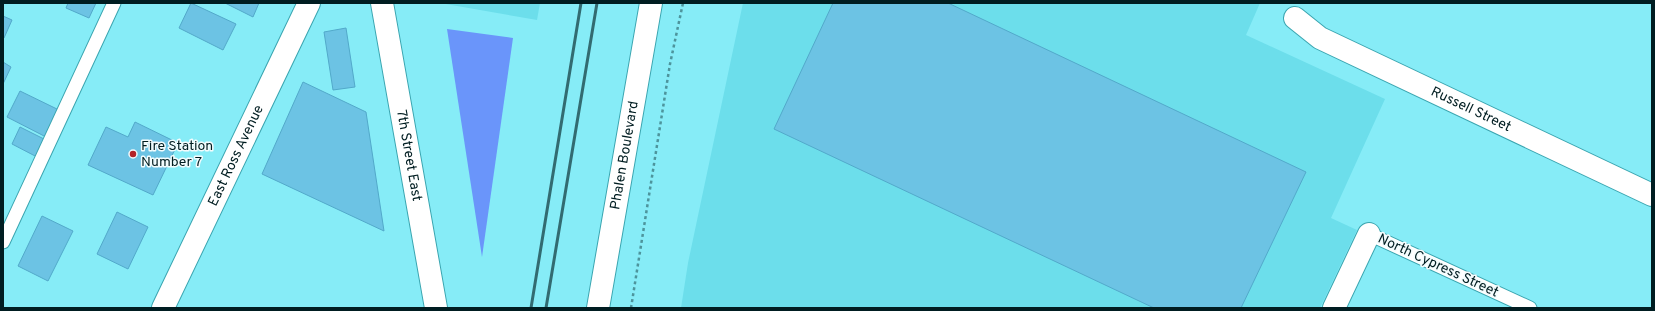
<svg xmlns="http://www.w3.org/2000/svg" width="1655" height="311" viewBox="0 0 1655 311" font-family="Overpass,sans-serif">
<rect width="100%" height="100%" fill="#86ecf7"/>
<g fill="#6cdeeb">
<path d="M440,3H540L537,20Z"/>
<path d="M743,3H1260L1246,35L1385,99L1331,218L1357,230L1320,308H681L688,263Z"/>
</g>
<path fill="#6a95fa" d="M447,29L513,38L482,257Z"/>
<g fill="#6cc3e4" stroke="#52a9ca">
<path d="M68,3H96L89,18L66,8Z"/>
<path d="M191,3L236,24L223,50L179,28Z"/>
<path d="M225,3H259L253,17Z"/>
<path d="M833,3H948L1306,172L1241,308H1154L774,129Z"/>
<path d="M3,16L12,20L4,38H3Z"/>
<path d="M346,28L355,87L333,90L324,32Z"/>
<path d="M3,62L11,67L3,84Z"/>
<path d="M303,82L366,112L384,231L262,174Z"/>
<path d="M20,91L59,110L46,137L7,117Z"/>
<path d="M135,122L178,143L153,195L88,165L106,127L128,137Z"/>
<path d="M20,127L46,140L37,157L12,144Z"/>
<path d="M117,212L148,227L128,269L97,254Z"/>
<path d="M42,216L73,231L48,281L18,266Z"/>
</g>
<g fill="none" stroke-linecap="round" stroke-linejoin="round">
<g stroke="#3aa5b0" stroke-width="15">
<g id="lane">
<path d="M1369,234L1530,308"/>
<path d="M3,242L114,3"/>
</g>
</g>
<g stroke="#3aa5b0" stroke-width="24">
<g id="street">
<path id="s1" d="M1295,18L1320,38L1652,195"/>
<path id="s2" d="M163,308L309,3"/>
<path d="M1334,308L1369,234"/>
</g>
</g>
<g stroke="#3aa5b0" stroke-width="24">
<g id="secondary">
<path id="s3" d="M382,3L436,308"/>
<path id="s4" d="M598,308L651,3"/>
</g>
</g>
<path stroke="#4d949c" stroke-width="2.5" stroke-dasharray="3 3" stroke-linecap="butt" d="M631,308L670,64L683,3"/>
<use href="#lane" stroke="#fff" stroke-width="13"/>
<use href="#street" stroke="#fff" stroke-width="22"/>
<use href="#secondary" stroke="#fff" stroke-width="22"/>
<g stroke="#326b71" stroke-width="3">
<path d="M531,308L581,3"/>
<path d="M546,308L597,3"/>
</g>
</g>
<circle fill="#b42328" stroke="#f3fcfd" stroke-width="1.5" cx="133" cy="154" r="4"/>
<g text-anchor="middle" dominant-baseline="central" stroke-width="3" stroke-linejoin="round" paint-order="stroke">
<g font-size="14" fill="#001d21" stroke="#f3fcfd">
<text stroke="none"><textPath href="#s1" startOffset="199">Russell Street</textPath></text>
<text stroke="none"><textPath href="#s2" startOffset="169">East Ross Avenue</textPath></text>
<text stroke="none"><textPath href="#s3" startOffset="155">7th Street East</textPath></text>
<text stroke="none"><textPath href="#s4" startOffset="155">Phalen Boulevard</textPath></text>
<text transform="translate(1438 266) rotate(25)">North Cypress Street</text>
</g>
<g font-size="14" fill="#001d21" stroke="#f3fcfd" text-anchor="start">
<text x="141" y="146">Fire Station<tspan x="141" dy="16">Number 7</tspan></text>
</g>
</g>
<rect width="1655" height="311" fill="none" stroke="#001d21" stroke-width="8"/>
</svg>
